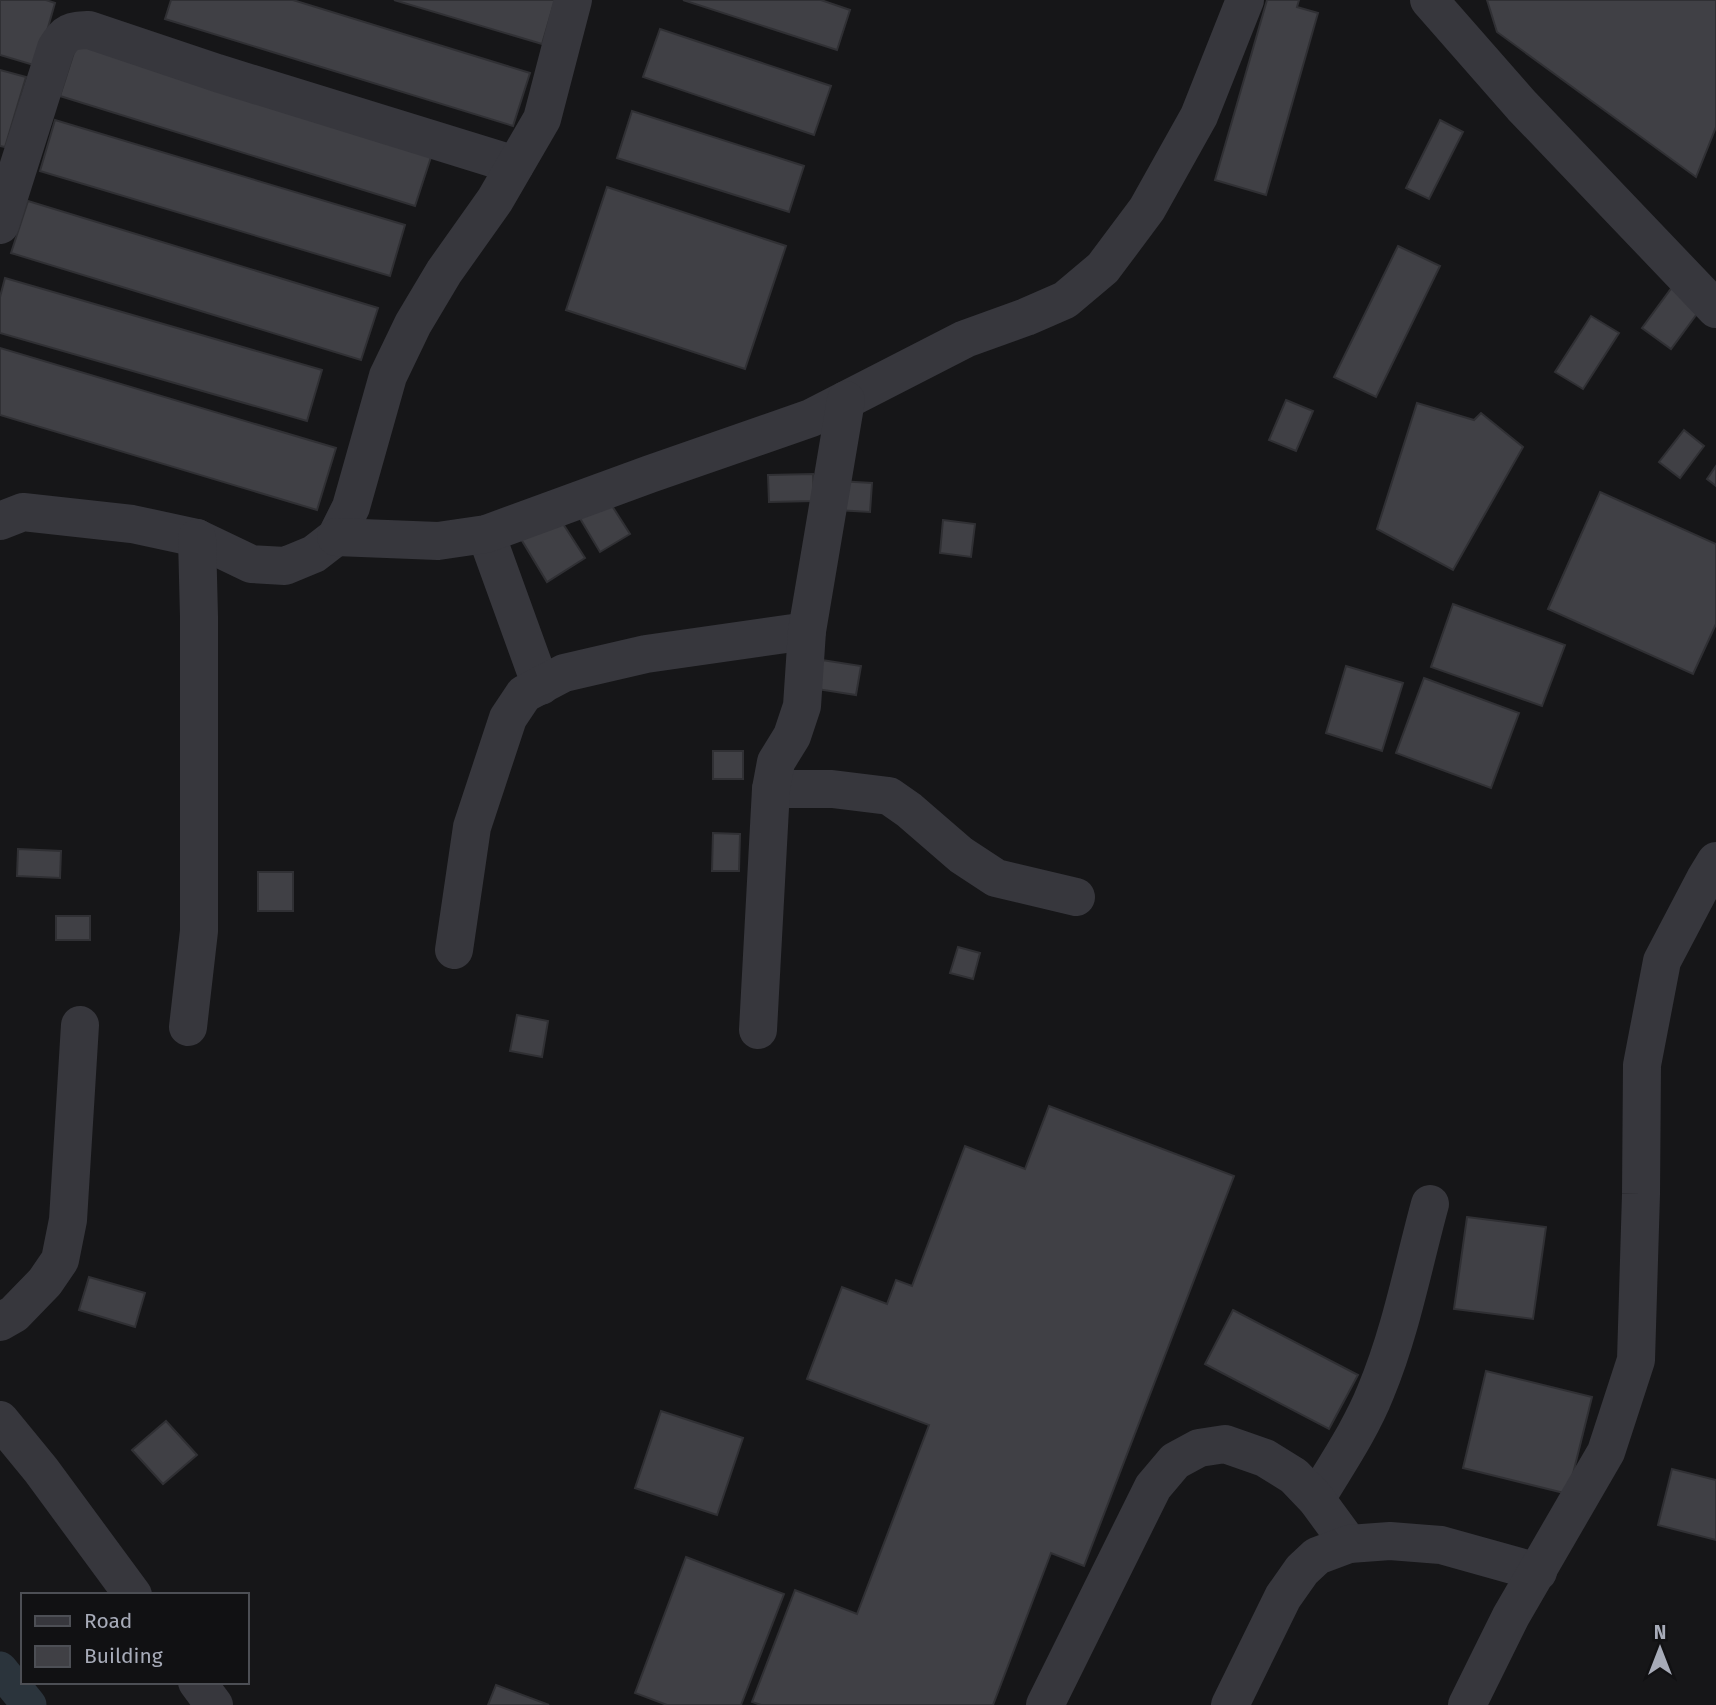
<svg xmlns="http://www.w3.org/2000/svg" width="1716" height="1705" viewBox="0 0 1716 1705" font-family="'Fira Sans',sans-serif">
<rect width="100%" height="100%" fill="#161618"/>
<g fill="none" stroke-linecap="round" stroke-linejoin="round">
<path stroke="#2b343c" stroke-width="35" d="M0,1669L29,1705"/>
</g>
<g fill="#404045" stroke="#303034" stroke-width="2">
<path d="M0,0H46L55,3L37,66L0,55Z"/>
<path d="M171,0H293L530,73L513,126L165,19Z"/>
<path d="M394,0H555L542,44Z"/>
<path d="M683,0H821L850,10L837,50Z"/>
<path d="M1267,0H1299L1297,7L1318,13L1266,195L1215,180Z"/>
<path d="M1487,0H1716V127L1696,177L1497,32Z"/>
<path d="M660,29L831,86L814,135L643,77Z"/>
<path d="M77,43L432,154L415,206L60,96Z"/>
<path d="M0,70L26,77L5,147L0,146Z"/>
<path d="M632,111L804,166L789,212L617,158Z"/>
<path d="M55,120L405,225L390,276L40,171Z"/>
<path d="M1440,120L1463,132L1429,199L1406,188Z"/>
<path d="M607,187L786,246L745,369L566,310Z"/>
<path d="M28,201L378,308L361,360L11,253Z"/>
<path d="M1398,246L1440,266L1376,397L1334,377Z"/>
<path d="M5,278L322,370L307,421L0,333V297Z"/>
<path d="M1673,286L1702,307L1671,349L1642,328Z"/>
<path d="M1591,316L1619,333L1583,389L1555,372Z"/>
<path d="M0,348L336,448L317,510L0,415Z"/>
<path d="M1286,400L1313,411L1296,451L1269,440Z"/>
<path d="M1417,403L1474,420L1481,413L1523,447L1453,570L1377,529Z"/>
<path d="M1684,430L1704,446L1680,478L1659,462Z"/>
<path d="M1716,466V486L1707,479Z"/>
<path d="M813,474L814,501L769,502L768,475Z"/>
<path d="M838,481L872,483L870,512L836,510Z"/>
<path d="M1600,492L1716,544V624L1693,674L1548,609Z"/>
<path d="M607,498L630,534L600,552L578,515Z"/>
<path d="M558,516L585,558L547,582L521,539Z"/>
<path d="M943,520L975,524L971,557L940,553Z"/>
<path d="M1453,604L1565,645L1542,706L1431,667Z"/>
<path d="M822,660L861,666L856,695L817,689Z"/>
<path d="M1346,666L1403,683L1382,751L1326,733Z"/>
<path d="M1424,678L1519,713L1491,788L1396,753Z"/>
<rect x="713" y="751" width="30" height="28"/>
<path d="M713,833L740,834L739,871H712Z"/>
<path d="M18,849L61,851L60,878L17,876Z"/>
<rect x="258" y="872" width="35" height="39"/>
<rect x="56" y="916" width="34" height="24"/>
<path d="M958,947L980,953L973,979L950,973Z"/>
<path d="M517,1015L548,1021L542,1057L510,1051Z"/>
<path d="M1049,1106L1234,1176L1084,1566L1051,1553L993,1705H761L752,1702L795,1590L857,1614L929,1425L807,1379L842,1287L887,1304L896,1280L912,1286L965,1146L1025,1169Z"/>
<path d="M1467,1217L1546,1227L1533,1319L1454,1309Z"/>
<path d="M89,1277L145,1293L135,1327L79,1310Z"/>
<path d="M1233,1310L1358,1375L1329,1429L1205,1364Z"/>
<path d="M1486,1371L1592,1397L1568,1494L1463,1468Z"/>
<path d="M661,1411L743,1438L717,1515L635,1488Z"/>
<path d="M166,1421L197,1455L163,1484L132,1450Z"/>
<path d="M1672,1469L1716,1480V1540L1658,1525Z"/>
<path d="M686,1557L784,1594L741,1705H667L635,1693Z"/>
<path d="M496,1685L549,1705H488Z"/>
</g>
<g fill="none" stroke-linecap="round" stroke-linejoin="round">
<g stroke="#37373d" stroke-width="38">
<path d="M1429,0L1522,106L1716,309"/>
<path d="M0,225L56,48C66,31 71,31 89,30L217,73L515,165"/>
<path d="M0,521L23,512L132,524L197,538L251,564L285,566L314,554L336,537L351,507L388,376L413,324L444,272L495,200L542,119L573,0"/>
<path d="M486,534L541,686"/>
<path d="M336,537L438,541L486,534L650,474L811,418L965,339L1026,317L1065,300L1103,268L1147,209L1199,116L1245,0"/>
<path d="M771,789H832L889,796L909,810L961,855L996,878L1076,897"/>
<path d="M454,950L472,827L508,718L524,694L564,673L646,654L807,631"/>
<path d="M188,1027L199,931V617L197,538"/>
<path d="M758,1030L771,789L776,762L792,736L802,706L807,631L846,400"/>
<path d="M0,1322L14,1314L45,1282L60,1260L68,1220L80,1025"/>
<path d="M0,1420L41,1470L133,1595"/>
<path d="M1316,1499C1337,1464 1361,1429 1376,1391C1401,1331 1413,1266 1430,1204"/>
<path d="M197,1682L214,1705"/>
<path d="M1045,1705L1153,1487L1175,1461L1199,1448L1225,1444L1265,1458L1294,1476L1316,1499L1349,1544"/>
<path d="M1230,1705L1283,1597L1302,1570L1317,1556L1349,1544L1390,1541L1441,1545L1538,1572"/>
<path d="M1467,1705L1511,1616L1606,1452L1636,1360L1641,1194L1642,1065L1662,961L1705,879L1716,861"/>
</g>
</g>
<rect x="21" y="1593" width="228" height="91" fill="#111113" stroke="#4d4f55" stroke-width="2"/>
<rect x="35" y="1616" width="35" height="10" fill="#37373d" stroke="#4d4f55" stroke-width="2"/>
<text x="84" y="1628" font-size="21" fill="#a7abb8">Road</text>
<rect x="35" y="1646" width="35" height="21" fill="#404045" stroke="#4d4f55" stroke-width="2"/>
<text x="84" y="1663" font-size="21" fill="#a7abb8">Building</text>
<g transform="translate(1660 1649)" stroke="#111113" stroke-width="5" paint-order="stroke">
<path d="M0-5L12 26L0 18L-12 26Z" fill="#a7abb8"/>
<text y="-10" font-size="19" font-weight="bold" text-anchor="middle" fill="#a7abb8">N</text>
</g>
</svg>
